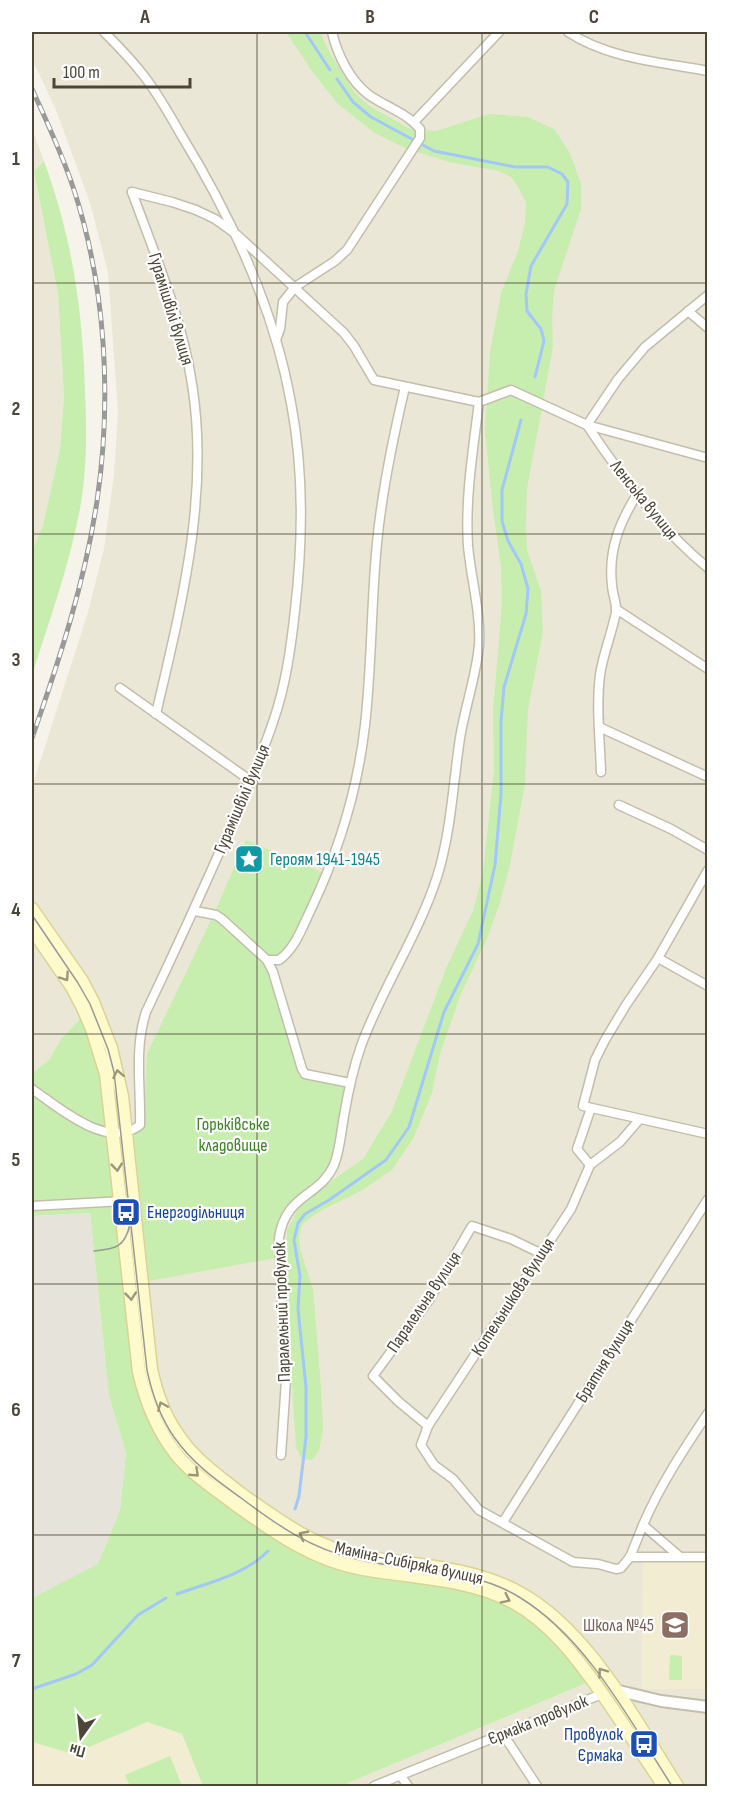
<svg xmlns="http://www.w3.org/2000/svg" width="739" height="1818" viewBox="0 0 739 1818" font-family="'Sofia Sans Condensed',sans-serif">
<rect width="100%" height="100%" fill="#f6f4ea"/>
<g fill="#ebe7d7">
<path d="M32,32H707V1786H681L547,1606L361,1553L301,1531L213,1469L179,1431L158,1385L125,1095L71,959L32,902V787L88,612L104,549L114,474L118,412L108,272L90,203L56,110L32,59Z"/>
<path d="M32,128L44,161L34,173L58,294L64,396L60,449L43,525L32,551Z"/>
<path d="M32,935L69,989L83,1016L61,1039L49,1060L32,1073Z"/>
<path d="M589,1682L656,1786H341Z"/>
</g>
<path fill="#e6e3db" d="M90,1213L109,1396L126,1453L120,1510L98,1565L32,1598V1216Z"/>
<g fill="#f1ecd2">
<path d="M643,1560L707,1561V1689H641Z"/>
<path d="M147,1722L182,1734L203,1786H32V1742L73,1754Z"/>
</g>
<g fill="#c8eeaf">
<path d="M286,32H320L330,53L355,93L371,107L411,129L436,131L489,114L528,117L554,129L570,153L581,184V209L554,291L552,319L553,347L527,489L526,526L527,550L541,591L543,631L528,710L525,784L510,865L499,906L486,941L460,996L440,1054L432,1093L414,1137L392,1170L361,1191L322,1210L303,1223L299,1236L300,1249L313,1289L321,1387L323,1430L319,1451L312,1460L302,1459L296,1448L286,1293L287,1230L298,1209L331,1181L363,1159L392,1111L447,966L473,911L483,873L494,769L493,711L502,603L501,567L492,503L485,429L490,352L501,293L518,251L525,222L526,203L518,187L511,177L499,171L449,162L405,148L373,132L337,103L312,71Z"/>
<path d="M44,161C72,237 83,311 85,392C87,432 87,474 79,514C68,569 49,622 32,675V551L43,525L60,449L64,396L58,294L34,172Z"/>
<path d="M246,840L323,873L286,951L278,957L267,956L270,973L299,1071L346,1086C342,1108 339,1148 328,1167C324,1175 316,1181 309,1187C280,1212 274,1218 276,1258L149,1281L133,1130L144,1115L147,1054L212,918Z"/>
<path d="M83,1016L103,1075L135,1373L163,1442L292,1547L468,1588L512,1606L557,1641L589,1682L341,1786H203L182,1734L147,1722L73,1754L32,1742V1598L98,1564L120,1510L126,1453L109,1396L90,1213L32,1216V1073L49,1060L61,1039Z"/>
<path d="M670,1655L682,1656V1680H669Z"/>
<path d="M170,1756L182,1786H130L125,1775Z"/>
</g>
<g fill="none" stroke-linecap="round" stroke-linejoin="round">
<g stroke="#a1c8f8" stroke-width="3">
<path d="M305,32L330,70"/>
<path d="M337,79L353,102L371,117L434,151L515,167H548L562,174L568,182L567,204L531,266L526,294L527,311L541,329L544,341L535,377"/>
<path d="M295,1509L299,1496L306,1437V1387L298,1309L300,1276L294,1240L298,1223L305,1214L329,1200L386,1160L409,1127L444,1012L478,944L495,865L501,794V721L504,687L526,614L528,589L521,564L508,541L502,521V490L521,420"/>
<path d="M177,1594C207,1583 245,1575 268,1551"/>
<path d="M32,1689L76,1674L92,1665L138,1615L166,1598"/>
</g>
<g stroke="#c3beab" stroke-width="11">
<g id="minor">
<path d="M568,32C609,59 660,62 708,71"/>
<path d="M414,122L499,32"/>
<path d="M132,192C155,255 182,318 192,384C210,495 181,606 156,714"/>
<path d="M132,192L172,202L196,210L215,219L236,234L344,333L354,346L374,380L479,402"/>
<path d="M688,311L708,328"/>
<path d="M276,340L280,329L283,302L295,287L335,261L347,250L420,138V129C407,113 386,107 369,95C350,81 337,54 332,32"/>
<path d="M479,402L511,390L587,425L708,458"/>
<path d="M587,425C620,475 661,530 708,568"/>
<path d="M587,425L618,379L645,347L708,295"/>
<path d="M616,609L708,669"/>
<path d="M120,688L251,781"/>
<path d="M599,727L708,777"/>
<path d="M601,772C600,740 596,707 600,675C603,654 612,633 616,612C617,603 612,593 612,585C608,550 620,521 638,493"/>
<path d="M619,805L671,829L708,850"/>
<path d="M708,870L658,958L626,1005L605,1040L595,1060L583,1106L708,1134"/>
<path d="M195,911L216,915L222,919L267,960L273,972L302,1069L305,1074L350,1083"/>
<path d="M658,958L708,986"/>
<path d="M267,960H279C296,948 303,925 312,907C339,850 358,787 365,725C372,664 371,603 377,543C382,490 393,438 405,387"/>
<path d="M32,1089C58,1107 108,1151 140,1125C141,1087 134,1048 146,1012C175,951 203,890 230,828C246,792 262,756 274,719C286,684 291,647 295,610C303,541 304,471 291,403C274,307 231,216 180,133C168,112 156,90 140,71C129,57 116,44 104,32"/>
<path d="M639,1120L620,1142L590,1165L571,1209L428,1426L421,1445L434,1465L453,1479L479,1510L573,1562L598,1564L616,1569L621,1568L630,1557L643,1525L679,1556"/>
<path d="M590,1165L577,1149L591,1108"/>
<path d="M32,1206L124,1201"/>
<path d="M428,1426L399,1402L373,1376L429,1300L472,1226L511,1239L542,1254"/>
<path d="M281,1455L286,1380L279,1238C286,1193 319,1198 334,1165C340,1150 341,1132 344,1116C348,1092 353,1069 361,1046C382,988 418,936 437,877C451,833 453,784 460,738C465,707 476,677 479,645C481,613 471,579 468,546C465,498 473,450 479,402"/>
<path d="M503,1522L708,1199"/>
<path d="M643,1525C660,1485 684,1449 708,1413"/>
<path d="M630,1557H708"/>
<path d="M503,1734L537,1786"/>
<path d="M401,1776L408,1786"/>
<path d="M374,1786L602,1694"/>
</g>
</g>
<g stroke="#c3beab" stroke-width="14">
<path id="tertiary" d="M615,1690L661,1701L708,1707"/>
</g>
<g stroke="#dbd295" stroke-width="15">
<g id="secondary">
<path d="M32,909L82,981L93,1002L111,1048L122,1096L151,1369C156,1392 163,1413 176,1432C192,1458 217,1475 241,1494C279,1521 314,1547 360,1556C414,1566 470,1566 518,1592C589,1630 635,1721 677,1786"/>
<path d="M32,929L72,987L83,1008L92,1029L106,1074L139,1372C146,1402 157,1430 176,1454C192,1474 214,1488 235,1504C273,1531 311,1559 358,1568C410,1578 465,1577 513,1602C551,1623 576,1657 601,1692C623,1723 643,1755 664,1786"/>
</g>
</g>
<use href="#minor" stroke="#fff" stroke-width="8"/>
<use href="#tertiary" stroke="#fff" stroke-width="10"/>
<use href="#secondary" stroke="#fffacb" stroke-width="12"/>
<g stroke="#999" stroke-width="1.5">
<path d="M32,915L78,983L90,1004L108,1049L114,1072L147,1370C152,1394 160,1417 174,1437C192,1463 216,1480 241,1498C277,1525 311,1549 356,1559C410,1572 470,1567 519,1597C587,1638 630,1721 672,1786"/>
<path d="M94,1251C116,1249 125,1247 130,1224"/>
</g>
<g stroke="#999" stroke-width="5">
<path id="rail" d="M32,89C47,122 63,156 74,190C106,288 112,399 97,501C85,582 59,661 32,738"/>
</g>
<use href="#rail" stroke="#fff" stroke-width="3" stroke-dasharray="9" stroke-linecap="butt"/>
</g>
<defs><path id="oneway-chevron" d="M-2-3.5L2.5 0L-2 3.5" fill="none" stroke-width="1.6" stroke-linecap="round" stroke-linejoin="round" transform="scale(1.5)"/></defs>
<g stroke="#9c977a">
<use href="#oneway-chevron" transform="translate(65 977) rotate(56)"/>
<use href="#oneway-chevron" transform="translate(118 1074) rotate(-101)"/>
<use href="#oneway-chevron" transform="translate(117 1167) rotate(84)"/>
<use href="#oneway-chevron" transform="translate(131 1296) rotate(84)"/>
<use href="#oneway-chevron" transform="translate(162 1406) rotate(-113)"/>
<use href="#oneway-chevron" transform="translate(195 1473) rotate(43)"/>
<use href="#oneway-chevron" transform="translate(303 1535) rotate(-152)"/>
<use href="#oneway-chevron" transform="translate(506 1599) rotate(26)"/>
<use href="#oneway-chevron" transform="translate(602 1672) rotate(-126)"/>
</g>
<path fill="none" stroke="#4b4637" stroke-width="1.5" stroke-opacity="0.55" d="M257,32V1786M482,32V1786M32,283H708M32,534H708M32,784H708M32,1034H708M32,1284H708M32,1535H708"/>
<defs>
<g id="sight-square" transform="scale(1.5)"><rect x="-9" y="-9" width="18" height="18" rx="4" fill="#0f9aa8" stroke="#fff"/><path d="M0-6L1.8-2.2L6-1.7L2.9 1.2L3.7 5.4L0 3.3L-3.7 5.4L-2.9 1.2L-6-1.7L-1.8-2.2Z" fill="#fff"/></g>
<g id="bus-square" transform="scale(1.5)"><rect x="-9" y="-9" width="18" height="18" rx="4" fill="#1a4fb4" stroke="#fff"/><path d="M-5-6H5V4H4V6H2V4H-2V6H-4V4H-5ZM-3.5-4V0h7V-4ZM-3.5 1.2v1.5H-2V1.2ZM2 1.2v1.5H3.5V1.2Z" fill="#fff"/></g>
<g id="school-square" transform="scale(1.5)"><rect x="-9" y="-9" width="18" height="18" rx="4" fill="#8d6e63" stroke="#fff"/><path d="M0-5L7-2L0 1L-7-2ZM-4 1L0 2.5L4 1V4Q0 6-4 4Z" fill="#fff"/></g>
</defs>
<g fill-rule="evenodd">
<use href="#sight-square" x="249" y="859"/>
<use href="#bus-square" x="126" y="1212"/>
<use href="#school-square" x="675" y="1625"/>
<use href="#bus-square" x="644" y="1744"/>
</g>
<g text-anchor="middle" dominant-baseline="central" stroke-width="4.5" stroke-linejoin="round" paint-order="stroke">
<g font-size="18" fill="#4b4637" stroke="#fff">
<text transform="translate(171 309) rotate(73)">Гурамішвілі вулиця</text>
<text transform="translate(644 500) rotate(51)">Ленська вулиця</text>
<text transform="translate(242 799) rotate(-67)">Гурамішвілі вулиця</text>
<text transform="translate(513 1297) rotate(-57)">Котельникова вулиця</text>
<text transform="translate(424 1302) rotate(-56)">Паралельна вулиця</text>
<text transform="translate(282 1312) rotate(-92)">Паралельний провулок</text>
<text transform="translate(605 1361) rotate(-58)">Братня вулиця</text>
<text transform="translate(409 1563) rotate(12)">Маміна-Сибіряка вулиця</text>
<text transform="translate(538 1720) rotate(-22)">Єрмака провулок</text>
</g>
<g font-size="18" fill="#0d838f" stroke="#fff" text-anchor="start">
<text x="270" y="859">Героям 1941-1945</text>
</g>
<g font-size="18" fill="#398522" stroke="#fff">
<text x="233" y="1124">Горьківське<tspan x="233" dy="21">кладовище</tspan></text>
</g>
<g font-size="18" fill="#164399" stroke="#fff" text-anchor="start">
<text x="147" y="1212">Енергодільниця</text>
<text x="623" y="1734" text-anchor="end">Провулок<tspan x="623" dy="21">Єрмака</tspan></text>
</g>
<g font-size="18" fill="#785e54" stroke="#fff" text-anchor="end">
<text x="654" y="1625">Школа №45</text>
</g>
</g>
<rect width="739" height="1818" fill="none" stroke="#ffffff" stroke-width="66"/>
<g transform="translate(81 1737) rotate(195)" stroke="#ffffff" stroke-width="4.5" paint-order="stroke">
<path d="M0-4.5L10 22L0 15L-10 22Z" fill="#4b4637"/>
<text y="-9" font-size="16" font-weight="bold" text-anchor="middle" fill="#4b4637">Пн</text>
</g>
<path d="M54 78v9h136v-9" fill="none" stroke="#4b4637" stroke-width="3"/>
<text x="63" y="78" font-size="18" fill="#4b4637" stroke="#ffffff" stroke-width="4.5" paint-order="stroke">100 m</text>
<rect x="33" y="33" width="673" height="1752" fill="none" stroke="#4b4637" stroke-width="2"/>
<g font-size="20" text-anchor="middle" font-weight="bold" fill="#4b4637">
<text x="145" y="23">A</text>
<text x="370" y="23">B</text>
<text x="594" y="23">C</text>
<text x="16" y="165">1</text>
<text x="16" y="415">2</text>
<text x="16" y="666">3</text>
<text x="16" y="916">4</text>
<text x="16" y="1166">5</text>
<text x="16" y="1416">6</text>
<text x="16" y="1667">7</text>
</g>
</svg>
